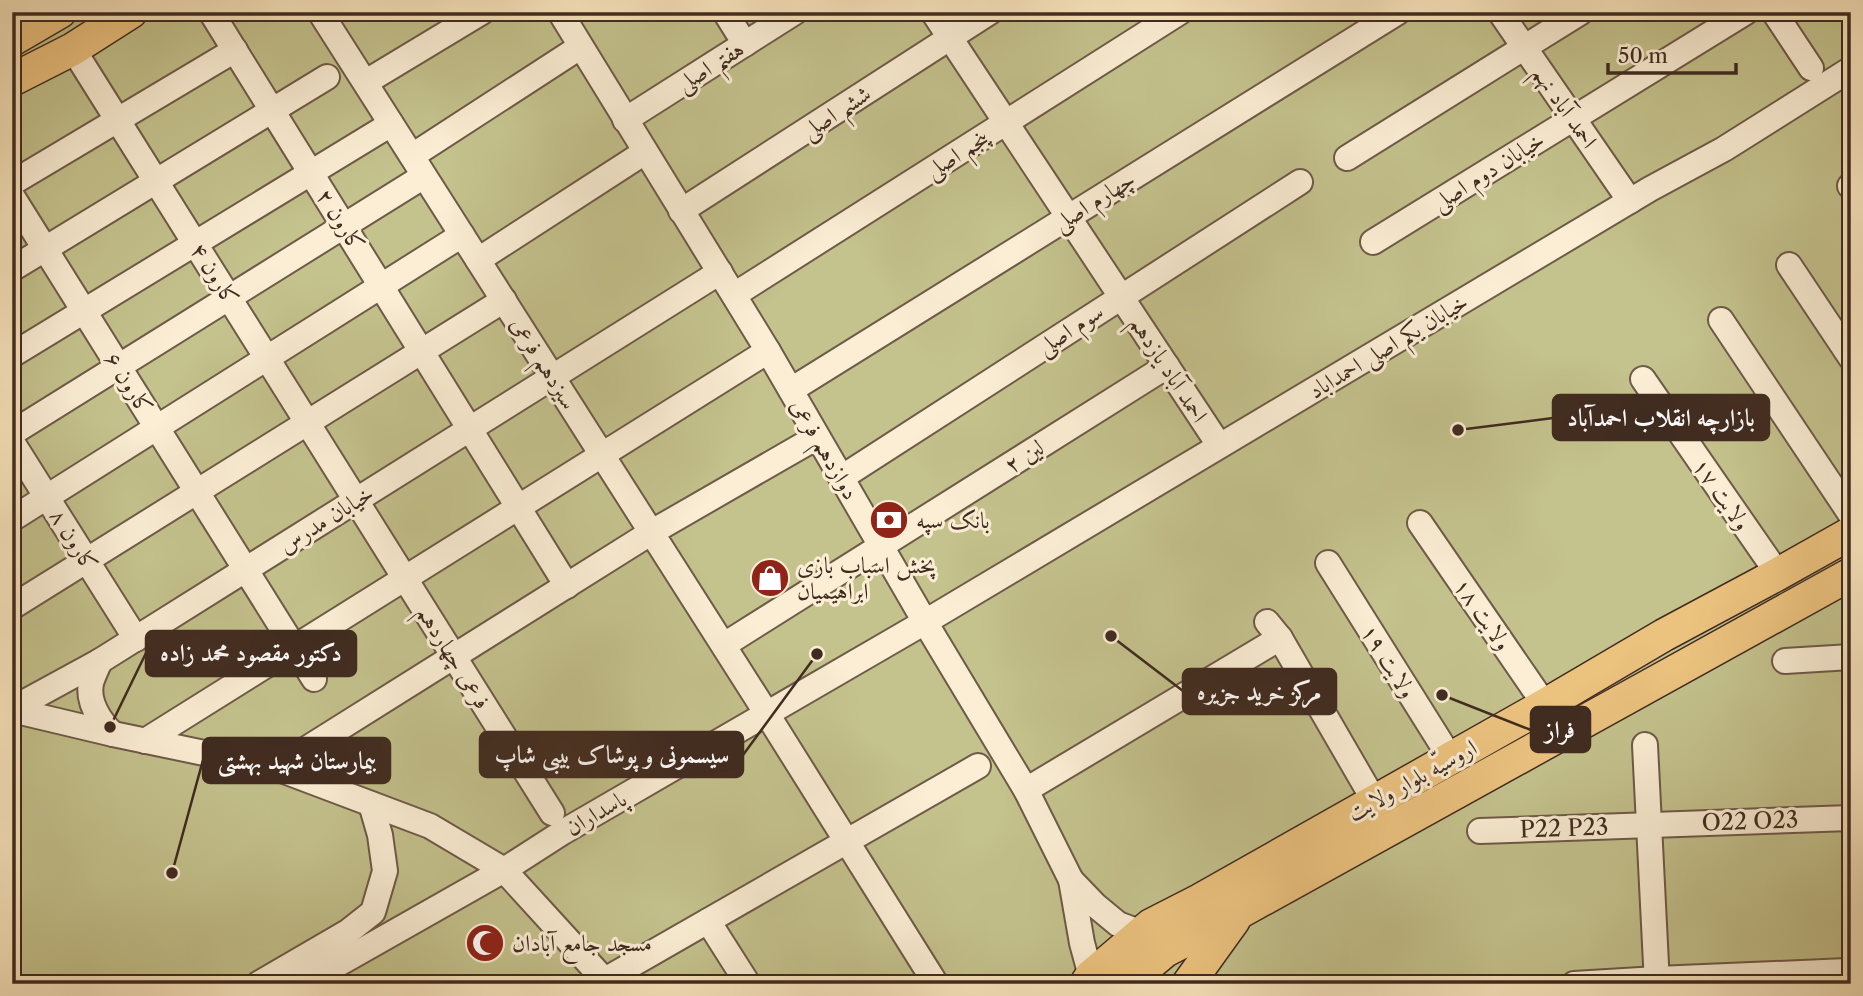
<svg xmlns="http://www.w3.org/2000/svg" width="1863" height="996" viewBox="0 0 1863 996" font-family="'Libre Caslon Text',Amiri,serif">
<rect width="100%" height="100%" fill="#f9e5be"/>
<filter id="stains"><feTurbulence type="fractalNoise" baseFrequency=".00286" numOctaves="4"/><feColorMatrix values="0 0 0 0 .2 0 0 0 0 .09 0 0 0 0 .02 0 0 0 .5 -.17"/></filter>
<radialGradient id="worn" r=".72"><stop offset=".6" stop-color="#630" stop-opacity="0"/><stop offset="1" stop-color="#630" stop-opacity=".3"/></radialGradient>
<rect fill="#c4c28d" stroke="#827656" stroke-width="2" x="12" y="12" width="1839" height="972"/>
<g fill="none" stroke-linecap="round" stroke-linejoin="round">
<g stroke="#6e5a48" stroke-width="28">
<g id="minor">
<path d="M211,12L567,586"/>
<path d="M320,12L767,714L936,984"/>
<path d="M560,12L768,351L925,622L1026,790L1071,880L1082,943L1091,976"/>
<path d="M725,12L745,44"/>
<path d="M933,12L1219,445"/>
<path d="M1500,12L1630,201"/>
<path d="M1774,12L1811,68"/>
<path d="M73,49L552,813"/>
<path d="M366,82L482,12"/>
<path d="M625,120L795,12"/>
<path d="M412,156L580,47"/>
<path d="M1347,158L1581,12"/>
<path d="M12,183L235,50"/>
<path d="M1850,186H1851"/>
<path d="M12,196L314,679"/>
<path d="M681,211L990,12"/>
<path d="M1373,242L1746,12"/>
<path d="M478,260L645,152"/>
<path d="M1789,265L1851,358"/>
<path d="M12,269L327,77"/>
<path d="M734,295L1180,12"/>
<path d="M1721,320L1851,515"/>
<path d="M12,355L391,124"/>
<path d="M1643,379L1778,574"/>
<path d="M791,390L1398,12"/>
<path d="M12,433L424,176"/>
<path d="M12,442L136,639"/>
<path d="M841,478L1300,182"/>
<path d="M12,519L462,235"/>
<path d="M1420,523L1545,705"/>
<path d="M1328,563L1451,759"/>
<path d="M12,607L504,300"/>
<path d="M1267,622L1280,638L1375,802"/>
<path d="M724,645L1167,366"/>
<path d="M100,661C97,668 93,676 91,683C87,702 100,722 113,734"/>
<path d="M1785,661L1851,657"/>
<path d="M12,709L100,661L720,272"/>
<path d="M12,710L113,734L276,768L430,826L504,870L608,984"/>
<path d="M145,741L768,351"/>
<path d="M1645,745L1657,984"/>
<path d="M276,768L652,532L817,437"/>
<path d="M1026,790L1280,638"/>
<path d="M1480,831L1851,818"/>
<path d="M1071,880L1095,905L1118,924L1142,933"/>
<path d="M708,921L748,984"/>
<path d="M605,980L978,766"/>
<path d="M258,984L349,931L373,912L385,871L380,835L371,804"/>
<path d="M303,984L504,870L563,832L925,622L1650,189L1724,149L1851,69"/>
<path d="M1574,984L1657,979L1847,971L1851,974"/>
</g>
</g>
<g stroke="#402b20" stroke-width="35">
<g id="major">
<path d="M12,40L60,12"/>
<path d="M12,80L73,49L131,12"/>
<path d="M1086,984L1091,976L1151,925L1200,900L1545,705L1664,635L1778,574L1851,533"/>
<path d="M1128,984L1140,972L1165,951L1240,912L1851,574"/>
<path d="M1188,984L1234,920"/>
</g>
</g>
<use href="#minor" stroke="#fbeed5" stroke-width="24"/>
<use href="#major" stroke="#ecc27f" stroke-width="32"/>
</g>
<defs>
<g id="bank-disc" transform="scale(2.0125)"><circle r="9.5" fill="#8f2418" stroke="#fbeed5"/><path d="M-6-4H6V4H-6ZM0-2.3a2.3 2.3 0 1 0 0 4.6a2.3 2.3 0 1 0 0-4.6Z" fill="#fff"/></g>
<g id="shop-disc" transform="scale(2.0125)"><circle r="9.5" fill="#8f2418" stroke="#fbeed5"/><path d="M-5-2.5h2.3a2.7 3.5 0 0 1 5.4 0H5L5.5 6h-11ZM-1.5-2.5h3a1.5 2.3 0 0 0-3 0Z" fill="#fff"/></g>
<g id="mosque-disc" transform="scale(2.0125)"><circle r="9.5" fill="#8f2418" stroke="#fbeed5"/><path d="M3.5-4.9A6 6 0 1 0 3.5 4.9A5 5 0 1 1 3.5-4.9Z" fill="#fff"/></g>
</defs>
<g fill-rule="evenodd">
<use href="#bank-disc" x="889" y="520"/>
<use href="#shop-disc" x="770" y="578"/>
<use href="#mosque-disc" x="485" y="943"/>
</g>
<g text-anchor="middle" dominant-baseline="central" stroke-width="6" stroke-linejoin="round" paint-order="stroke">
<g font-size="23" fill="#402b20" stroke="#fbeed5">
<text transform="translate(710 66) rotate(-32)">هفتم اصلی</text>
<text transform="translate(1565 107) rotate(55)">احمد آباد نهم</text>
<text transform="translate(836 112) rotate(-33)">ششم اصلی</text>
<text transform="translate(957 154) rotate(-32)">پنجم اصلی</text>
<text transform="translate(1488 171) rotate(-32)">خیابان دوم اصلی</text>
<text transform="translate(1094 201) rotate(-32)">چهارم اصلی</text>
<text transform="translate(341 220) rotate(58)">کارون ۲</text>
<text transform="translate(215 274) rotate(58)">کارون ۴</text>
<text transform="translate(1070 329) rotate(-33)">سوم اصلی</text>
<text transform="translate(1388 346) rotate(-31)">خیابان یکم اصلی احمداباد</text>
<text transform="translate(544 363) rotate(58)">سیزدهم فرعی</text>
<text transform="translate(1169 369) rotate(57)">احمد آباد یازدهم</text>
<text transform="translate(129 383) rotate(58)">کارون ۶</text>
<text transform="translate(825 449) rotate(60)">دوازدهم فرعی</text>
<text transform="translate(1024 456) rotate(-32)">لین ۲</text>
<text transform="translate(1722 494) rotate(55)">ولایت ۱۷</text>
<text transform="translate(326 519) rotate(-32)">خیابان مدرس</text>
<text transform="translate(74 540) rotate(58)">کارون ۸</text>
<text transform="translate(1483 614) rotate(55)">ولایت ۱۸</text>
<text transform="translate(454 657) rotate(58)">فرعی چهاردهم</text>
<text transform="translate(1389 661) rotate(58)">ولایت ۱۹</text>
<text transform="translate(1412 780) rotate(-29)">اروسیّه بلوار ولایت</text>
<text transform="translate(596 813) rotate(-30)">پاسداران</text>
<text transform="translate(1750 821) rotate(-2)">O22 O23</text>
<text transform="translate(1564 828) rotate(-2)">P22 P23</text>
</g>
<g font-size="23" fill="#402b20" stroke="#fbeed5" text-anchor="start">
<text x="916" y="520">بانک سپه</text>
<text x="797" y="565">پخش اسباب بازی<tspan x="797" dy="26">ابراهیمیان</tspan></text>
<text x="512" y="943">مسجد جامع آبادان</text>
</g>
</g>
<path fill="none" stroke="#402b20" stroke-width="2.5" d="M1458 430L1553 418M110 727L146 653M1111 636L1183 691M1442 695L1531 730M817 654L743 755M172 873L203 760"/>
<g fill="#402b20" stroke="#fbeed5" stroke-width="2.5">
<circle cx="1458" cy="430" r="7"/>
<circle cx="110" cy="727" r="7"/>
<circle cx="1111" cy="636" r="7"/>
<circle cx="1442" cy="695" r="7"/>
<circle cx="817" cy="654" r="7"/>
<circle cx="172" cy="873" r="7"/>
</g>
<g fill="#402b20" stroke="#402b20" stroke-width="2.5">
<rect x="1553" y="395" width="216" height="45" rx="7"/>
<rect x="146" y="631" width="210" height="45" rx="7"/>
<rect x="1183" y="669" width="153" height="45" rx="7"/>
<rect x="1531" y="707" width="59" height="45" rx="7"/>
<rect x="480" y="732" width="263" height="45" rx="7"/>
<rect x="203" y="738" width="187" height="45" rx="7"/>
</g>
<g font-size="24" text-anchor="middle" font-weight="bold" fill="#fff">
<text x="1661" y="426">بازارچه انقلاب احمدآباد</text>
<text x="251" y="661">دكتور مقصود محمد زاده</text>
<text x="1259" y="700">مرکز خرید جزیره</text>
<text x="1560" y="738">فراز</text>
<text x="612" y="763">سیسمونی و پوشاک بیبی شاپ</text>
<text x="297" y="769">بیمارستان شهید بهشتی</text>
</g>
<rect width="1863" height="996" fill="none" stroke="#f9e5be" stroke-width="42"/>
<rect x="14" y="14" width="1835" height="968" fill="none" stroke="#402b20" stroke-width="3.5"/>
<rect x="21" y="21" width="1821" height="954" fill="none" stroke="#402b20" stroke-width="2"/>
<path d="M1608 63v10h128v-10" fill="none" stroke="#402b20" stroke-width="3.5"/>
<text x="1618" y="63" font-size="21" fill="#402b20" stroke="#fbeed5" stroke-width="5" paint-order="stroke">50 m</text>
<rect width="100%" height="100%" filter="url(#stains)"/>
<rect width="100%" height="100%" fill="url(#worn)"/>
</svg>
